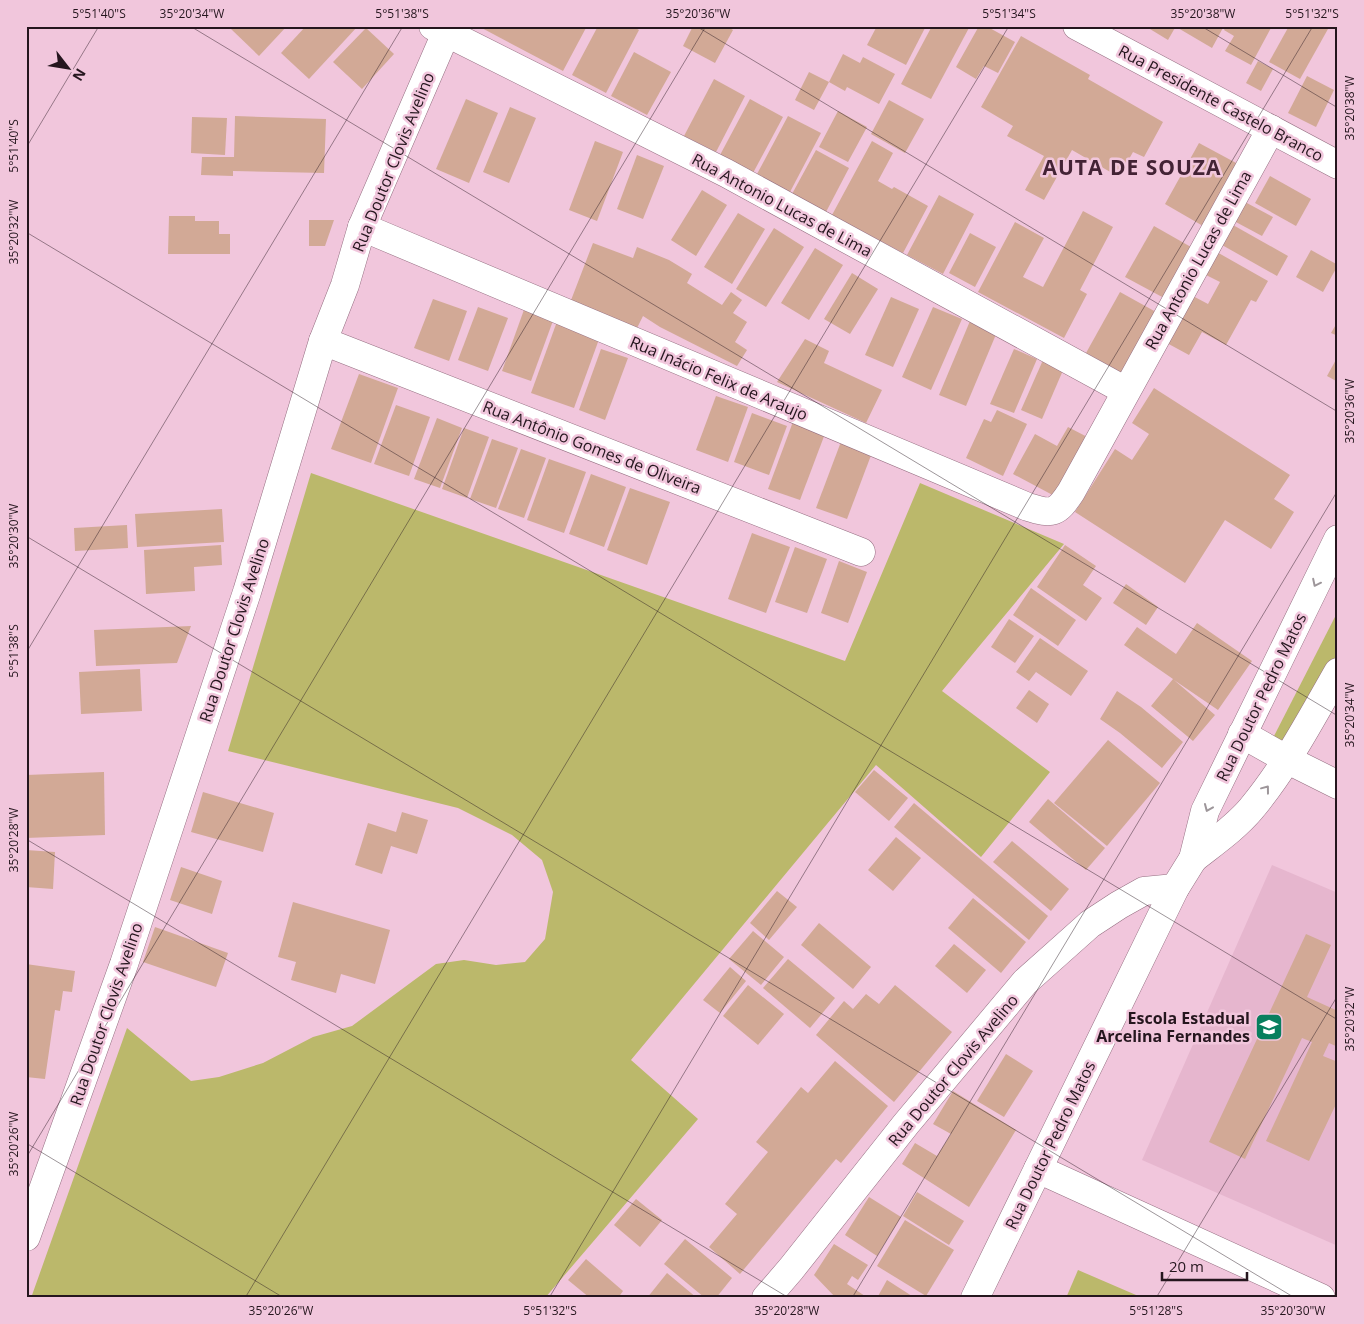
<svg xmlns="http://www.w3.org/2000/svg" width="1364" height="1324" viewBox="0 0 1364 1324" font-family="'Open Sans',sans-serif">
<rect width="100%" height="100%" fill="#f1c6dc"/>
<path fill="#e6b6ce" d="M1272,865L1338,893V1246L1142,1160Z"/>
<g fill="#bbb86b">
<path d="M311,473L845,661L920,483L1064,544L942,691L1050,772L981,857L876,765L631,1060L698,1119L545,1298H31L127,1028L191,1081L219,1077L263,1063L313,1037L352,1026L436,964L464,960L496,965L525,962L545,939L553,892L542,860L512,835L458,808L228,751Z"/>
<path d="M1338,611V654L1289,741L1278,746L1274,736Z"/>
<path d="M1078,1270L1143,1298H1066Z"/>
</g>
<g fill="#d2a996">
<path d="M234,26H287L259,56L231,29Z"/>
<path d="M306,26L357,27L309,79L281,53Z"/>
<path d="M478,26H587L563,71Z"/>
<path d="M598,26H632L639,30L606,93L572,75Z"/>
<path d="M693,26H726L733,30L715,63L683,46Z"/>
<path d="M877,26H926L906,65L867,45Z"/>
<path d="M932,26H970L931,99L901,84Z"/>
<path d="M979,26H986L1015,42L998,73L984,66L976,79L956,67Z"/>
<path d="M1145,26H1176L1168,40Z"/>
<path d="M1179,26H1224L1212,48L1178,28Z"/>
<path d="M1226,26H1272L1251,65L1225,51L1234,36L1224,30Z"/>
<path d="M1289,26H1323L1328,29L1300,79L1269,62Z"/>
<path d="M366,28L394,54L362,89L333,62Z"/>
<path d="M1021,36L1090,75L1088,79L1163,122L1144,157L1133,152L1119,177L1072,150L1044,200L1025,190L1044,156L1007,136L1013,126L981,107Z"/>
<path d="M634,52L671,72L647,115L611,96Z"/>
<path d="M843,54L860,63L863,57L895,74L879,104L847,87L845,91L829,82L814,110L795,100L809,72L829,82Z"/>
<path d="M1258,61L1273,69L1261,91L1246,83Z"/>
<path d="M1307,76L1334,90L1316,127L1288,113Z"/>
<path d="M714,79L745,96L716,152L684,136Z"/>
<path d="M466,99L498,113L469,183L436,169Z"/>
<path d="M750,99L783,117L753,173L720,155Z"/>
<path d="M889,100L924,119L905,153L871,134Z"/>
<path d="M510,107L536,118L509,183L483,172Z"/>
<path d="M838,111L867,127L848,162L819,147Z"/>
<path d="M235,116L326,119L324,173L233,171V176L201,175L202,157H234Z"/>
<path d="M788,116L821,133L790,192L757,174Z"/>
<path d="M192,117L227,118L225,155L191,153Z"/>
<path d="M595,141L623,152L597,221L569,210Z"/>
<path d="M872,141L893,153L878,181L892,189L894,187L928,206L903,253L832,215Z"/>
<path d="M1199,143L1238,164L1203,226L1165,204Z"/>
<path d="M816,150L849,168L826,212L792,194Z"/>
<path d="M637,155L664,166L643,219L617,209Z"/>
<path d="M1270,176L1311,199L1296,226L1255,203Z"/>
<path d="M702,190L727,205L696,256L671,240Z"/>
<path d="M939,195L974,214L943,274L907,255Z"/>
<path d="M1245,202L1273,217L1262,236L1234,221Z"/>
<path d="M1083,211L1113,227L1080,290L1087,294L1064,338L978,292L1015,222L1044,238L1023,277L1043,287Z"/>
<path d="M738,213L765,229L732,284L704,267Z"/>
<path d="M169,216H195V221H219V234H230V254H168Z"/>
<path d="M309,220H334L325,246H309Z"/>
<path d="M1233,225L1288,256L1277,276L1222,245Z"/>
<path d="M1154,226L1191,247L1164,298L1125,277Z"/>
<path d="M774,228L804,247L766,307L736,289Z"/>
<path d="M970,233L996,247L975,287L949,273Z"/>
<path d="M593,243L633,258L637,247L669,260L692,274L687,283L722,305L731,292L742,300L733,313L747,322L735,342L747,350L737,366L660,327L643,316L637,328L610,316L608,323L568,308Z"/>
<path d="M815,248L843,265L809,320L781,303Z"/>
<path d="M1311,250L1338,265L1323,292L1296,277Z"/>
<path d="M1215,251L1268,281L1256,302L1251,300L1226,345L1202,332L1189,355L1165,342L1191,295L1208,304L1220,282L1202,273Z"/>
<path d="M852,273L878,289L850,334L824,319Z"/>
<path d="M1120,292L1156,312L1122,373L1086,353Z"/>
<path d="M891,297L919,309L893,367L865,355Z"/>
<path d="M433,299L467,311L449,361L414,348Z"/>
<path d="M478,307L508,318L488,371L458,360Z"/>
<path d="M525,307L554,318L531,381L502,371Z"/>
<path d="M933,307L962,319L931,390L902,377Z"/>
<path d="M559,316L602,331L574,408L531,393Z"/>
<path d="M970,321L997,332L966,406L939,395Z"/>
<path d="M1338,321V336L1331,333Z"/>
<path d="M805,339L829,351L824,363L882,390L866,423L777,382Z"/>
<path d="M601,349L628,358L605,420L579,410Z"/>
<path d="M1014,349L1037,359L1014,413L990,404Z"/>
<path d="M1338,356V382L1327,376Z"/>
<path d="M1043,360L1064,368L1042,419L1021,410Z"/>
<path d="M359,374L398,388L371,463L331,449Z"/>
<path d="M1154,388L1290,475L1274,499L1294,512L1271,549L1225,520L1185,583L1075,512L1115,449L1132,460L1149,434L1132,423Z"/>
<path d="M716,396L748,407L728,462L696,450Z"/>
<path d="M396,405L430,417L409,476L374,464Z"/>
<path d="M997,410L1027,424L1003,476L966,458L984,419L991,422Z"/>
<path d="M752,413L787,426L769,475L734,462Z"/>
<path d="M437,418L462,428L440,488L414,479Z"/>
<path d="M794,419L826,431L800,500L768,489Z"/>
<path d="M1068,427L1095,441L1062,500L1013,474L1035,434L1057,446Z"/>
<path d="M464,428L489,437L467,498L442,489Z"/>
<path d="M492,439L518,448L496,508L470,499Z"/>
<path d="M842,439L873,450L847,519L816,508Z"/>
<path d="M521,449L546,458L524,518L498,509Z"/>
<path d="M549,459L586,472L564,533L527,520Z"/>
<path d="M591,474L626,487L604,547L569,534Z"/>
<path d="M630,488L670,502L647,565L607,550Z"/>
<path d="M222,509L224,542L137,547L135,514Z"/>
<path d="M127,525L128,548L75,551L74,528Z"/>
<path d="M752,533L790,547L766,613L728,599Z"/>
<path d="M221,545L222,565L194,567L195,591L146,594L144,550Z"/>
<path d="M1065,545L1096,566L1083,585L1102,598L1086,621L1037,587Z"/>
<path d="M795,547L827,559L807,613L775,602Z"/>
<path d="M839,561L867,572L848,623L821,613Z"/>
<path d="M1126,584L1158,607L1146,625L1113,603Z"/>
<path d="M1031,588L1076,620L1058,646L1013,615Z"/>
<path d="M1009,619L1034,636L1015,663L991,647Z"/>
<path d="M1197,623L1252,661L1218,710L1174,680L1215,715L1193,741L1151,706L1173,679L1124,645L1137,627L1176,654Z"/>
<path d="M191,626L177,663L96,666L94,630Z"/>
<path d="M1040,638L1088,671L1071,696L1036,672L1029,681L1016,672Z"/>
<path d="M140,669L142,711L81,714L79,672Z"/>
<path d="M1029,690L1049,704L1037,723L1016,708Z"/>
<path d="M1117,691L1141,707L1183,742L1162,768L1120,733L1100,719Z"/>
<path d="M1108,740L1160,783L1107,846L1054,803Z"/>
<path d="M874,770L908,798L889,821L855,792Z"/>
<path d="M104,772L105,835L26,838V775Z"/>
<path d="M203,792L274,813L263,852L191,832Z"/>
<path d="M1048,799L1105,848L1086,870L1029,822Z"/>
<path d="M914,803L1048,916L1029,940L894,827Z"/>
<path d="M402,812L428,820L417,854L391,846L382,874L355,865L368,823L396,832Z"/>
<path d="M896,837L921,858L893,891L868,870Z"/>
<path d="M1012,841L1069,889L1051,911L993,862Z"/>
<path d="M26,850L55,852L53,889L26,887Z"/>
<path d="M181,867L222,881L212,914L170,900Z"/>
<path d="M777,891L797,907L769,940L750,923Z"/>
<path d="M973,898L1026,942L1001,973L948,928Z"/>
<path d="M293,902L390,930L375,984L341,974L336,993L291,980L296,962L278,957Z"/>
<path d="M819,923L871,967L853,989L801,945Z"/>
<path d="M155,927L228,953L216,987L143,962Z"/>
<path d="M753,931L784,957L761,985L729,959Z"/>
<path d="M1306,934L1331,945L1307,997L1338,1011V1047L1329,1043L1323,1056L1338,1062V1100L1309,1161L1266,1141L1312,1042L1302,1038L1245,1159L1209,1142Z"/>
<path d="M954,944L986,970L967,993L935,966Z"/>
<path d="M788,959L835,998L810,1028L763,988Z"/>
<path d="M26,964L75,971L72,992L63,991L60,1011L55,1010L45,1079L26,1077Z"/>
<path d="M730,967L746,981L720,1013L703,1000Z"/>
<path d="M748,985L784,1014L758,1045L723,1016Z"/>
<path d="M895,985L952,1032L894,1102L816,1035L844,1001L853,1009L866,994L879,1004Z"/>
<path d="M1006,1054L1033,1071L1004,1117L977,1101Z"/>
<path d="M835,1061L888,1106L841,1163L836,1159L740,1274L709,1247L737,1214L725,1204L768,1152L756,1142L801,1087L808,1093Z"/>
<path d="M953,1091L1016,1130L969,1207L902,1164L915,1143L937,1156L951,1134L933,1124Z"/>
<path d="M917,1192L964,1221L949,1245L903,1216Z"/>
<path d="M869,1197L901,1217L877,1256L845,1235Z"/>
<path d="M636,1199L662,1220L640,1247L614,1225Z"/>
<path d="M905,1220L954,1250L926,1296L877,1266Z"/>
<path d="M685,1239L732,1278L716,1298H705L664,1264Z"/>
<path d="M834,1244L868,1265L858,1280L852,1276L847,1284L868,1298H836L814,1275Z"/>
<path d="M586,1259L623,1291L618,1298H590L568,1280Z"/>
<path d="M667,1273L697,1298H647Z"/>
<path d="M887,1280L915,1298H877Z"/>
</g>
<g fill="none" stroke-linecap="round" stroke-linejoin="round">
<g stroke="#956f82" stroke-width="29">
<g id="street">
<path d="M433,26L726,173L1126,391"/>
<path d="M1077,26L1338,165"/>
<path d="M362,227L1028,507C1053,515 1057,513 1071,492L1271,129"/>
<path d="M323,341L861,552"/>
<path d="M1242,734L1288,760L1338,785"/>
<path d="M1038,1169L1321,1298"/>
<path d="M26,1237L124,964L247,592L323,341L345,285L362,227L449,26"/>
<path d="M766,1298L791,1269L906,1124L1025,982L1090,924L1119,905L1144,891L1175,888"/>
</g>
</g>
<g stroke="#956f82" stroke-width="29">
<g id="secondary">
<path d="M1193,859C1213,843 1235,828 1251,809C1286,767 1311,719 1338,672"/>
<path d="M975,1298L1175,888L1193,859L1205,811L1338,539"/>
</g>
</g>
<use href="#street" stroke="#fff" stroke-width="28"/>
<use href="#secondary" stroke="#fff" stroke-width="28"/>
</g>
<defs><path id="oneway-chevron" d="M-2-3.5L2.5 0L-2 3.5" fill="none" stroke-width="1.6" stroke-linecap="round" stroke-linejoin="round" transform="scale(1.25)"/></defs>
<g stroke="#9d969a">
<use href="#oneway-chevron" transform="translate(1316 583) rotate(116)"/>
<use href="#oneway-chevron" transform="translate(1266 789) rotate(-53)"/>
<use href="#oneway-chevron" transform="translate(1208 808) rotate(113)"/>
</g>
<path fill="none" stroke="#25161e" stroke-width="1" stroke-opacity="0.45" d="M190,26L1338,716M696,26L1338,412M1201,26L1338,108M26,148L99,26M26,232L1338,1020M26,536L1295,1298M26,653L403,26M26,839L789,1298M26,1143L284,1298M26,1158L706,26M245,1298L1009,26M549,1298L1313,26M852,1298L1338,490M1156,1298L1338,995"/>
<defs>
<g id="school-square" transform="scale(1.4375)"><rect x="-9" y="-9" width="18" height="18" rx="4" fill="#087f5e" stroke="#f1c6dc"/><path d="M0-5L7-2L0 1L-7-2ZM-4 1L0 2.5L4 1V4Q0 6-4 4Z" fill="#fff"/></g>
</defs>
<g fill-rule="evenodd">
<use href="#school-square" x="1269" y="1027"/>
</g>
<g text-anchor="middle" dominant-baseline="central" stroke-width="5" stroke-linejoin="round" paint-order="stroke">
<g font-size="16" fill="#25161e" stroke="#f1c6dc">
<text transform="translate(1221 103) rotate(28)">Rua Presidente Castelo Branco</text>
<text transform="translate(393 162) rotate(-68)">Rua Doutor Clovis Avelino</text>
<text transform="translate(782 205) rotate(28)">Rua Antonio Lucas de Lima</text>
<text transform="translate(1198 260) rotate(-61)">Rua Antonio Lucas de Lima</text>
<text transform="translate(719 378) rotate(23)">Rua Inácio Felix de Araujo</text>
<text transform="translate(592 447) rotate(21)">Rua Antônio Gomes de Oliveira</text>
<text transform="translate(234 630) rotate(-72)">Rua Doutor Clovis Avelino</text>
<text transform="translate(1261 697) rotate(-64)">Rua Doutor Pedro Matos</text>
<text transform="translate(106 1014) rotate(-71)">Rua Doutor Clovis Avelino</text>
<text transform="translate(953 1070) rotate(-50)">Rua Doutor Clovis Avelino</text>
<text transform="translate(1050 1145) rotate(-64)">Rua Doutor Pedro Matos</text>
</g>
<g font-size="16" font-weight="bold" fill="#25161e" stroke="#f1c6dc" text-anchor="end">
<text x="1250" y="1018">Escola Estadual<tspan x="1250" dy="18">Arcelina Fernandes</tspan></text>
</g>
<g font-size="21" font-weight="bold" letter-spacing="1" fill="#432335" stroke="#f1c6dc">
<text x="1132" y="167">AUTA DE SOUZA</text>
</g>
</g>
<rect width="1364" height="1324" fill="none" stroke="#f1c6dc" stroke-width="55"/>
<g transform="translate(68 68) rotate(121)" stroke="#f1c6dc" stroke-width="4" paint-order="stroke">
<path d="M0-4L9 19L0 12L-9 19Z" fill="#25161e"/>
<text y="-8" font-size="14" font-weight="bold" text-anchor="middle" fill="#25161e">N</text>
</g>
<path d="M1162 1272v8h85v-8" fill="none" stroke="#25161e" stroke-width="2.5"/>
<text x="1169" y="1272" font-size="15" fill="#25161e" stroke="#f1c6dc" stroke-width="4" paint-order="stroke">20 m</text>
<rect x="28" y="28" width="1308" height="1268" fill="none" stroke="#25161e" stroke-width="2"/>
<g font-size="12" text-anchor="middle" fill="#25161e">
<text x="99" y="18">5°51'40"S</text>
<text x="192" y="18">35°20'34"W</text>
<text x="402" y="18">5°51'38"S</text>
<text x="698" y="18">35°20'36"W</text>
<text x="1009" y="18">5°51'34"S</text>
<text x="1203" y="18">35°20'38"W</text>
<text x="1312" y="18">5°51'32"S</text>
<text transform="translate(1350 108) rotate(-90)" y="4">35°20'38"W</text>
<text transform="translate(14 146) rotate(-90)" y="4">5°51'40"S</text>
<text transform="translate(14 232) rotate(-90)" y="4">35°20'32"W</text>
<text transform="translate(1350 411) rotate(-90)" y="4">35°20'36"W</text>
<text transform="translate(14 536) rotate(-90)" y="4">35°20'30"W</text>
<text transform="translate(14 651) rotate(-90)" y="4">5°51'38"S</text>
<text transform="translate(1350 715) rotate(-90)" y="4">35°20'34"W</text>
<text transform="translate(14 840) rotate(-90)" y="4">35°20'28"W</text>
<text transform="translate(1350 1019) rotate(-90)" y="4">35°20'32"W</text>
<text transform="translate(14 1144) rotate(-90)" y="4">35°20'26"W</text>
<text x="281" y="1315">35°20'26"W</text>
<text x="550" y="1315">5°51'32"S</text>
<text x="787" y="1315">35°20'28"W</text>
<text x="1156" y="1315">5°51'28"S</text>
<text x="1293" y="1315">35°20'30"W</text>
</g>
</svg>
